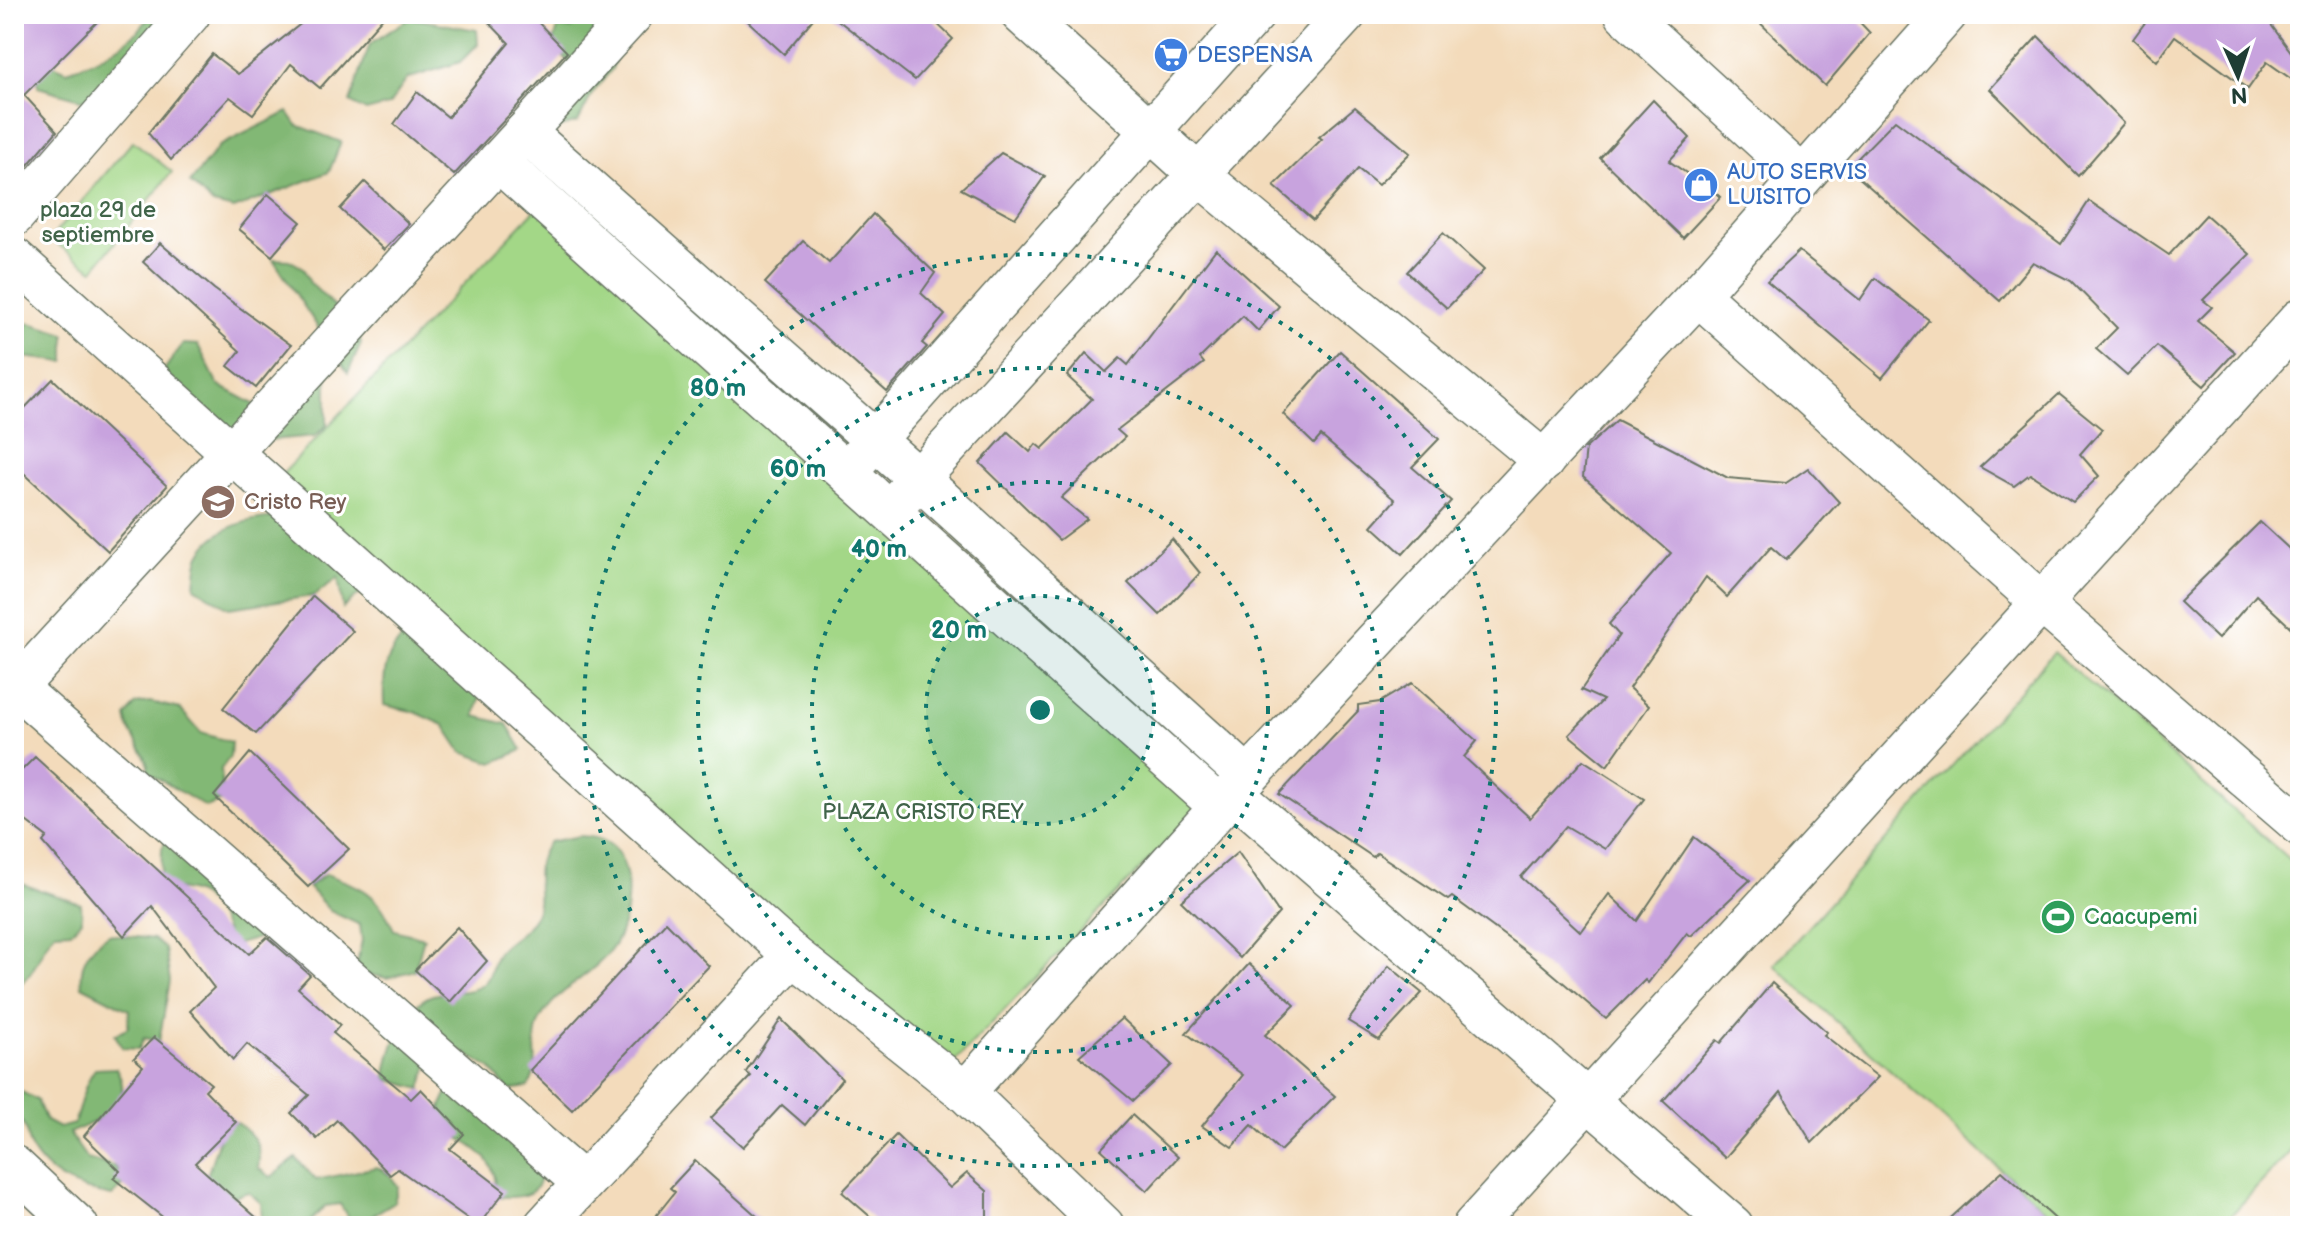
<svg xmlns="http://www.w3.org/2000/svg" width="2314" height="1240" viewBox="0 0 2314 1240" font-family="'Balsamiq Sans',sans-serif">
<rect width="100%" height="100%" fill="#fff"/>
<filter id="ink" filterUnits="userSpaceOnUse"><feTurbulence type="fractalNoise" baseFrequency=".0125" numOctaves="2"/><feDisplacementMap in="SourceGraphic" scale="16" xChannelSelector="R" yChannelSelector="G"/><feConvolveMatrix kernelMatrix="1 2 1 2 8 2 1 2 1" color-interpolation-filters="sRGB"/></filter>
<filter id="wash" filterUnits="userSpaceOnUse"><feTurbulence type="fractalNoise" baseFrequency=".006" numOctaves="4" result="noise"/><feDisplacementMap in="SourceGraphic" scale="32" xChannelSelector="R" yChannelSelector="G"/><feGaussianBlur stdDeviation="1.8" result="paint"/><feColorMatrix in="noise" values="0 0 0 0 0 0 0 0 0 0 0 0 0 0 0 0 0 1.4 0 .05"/><feComposite in="paint" operator="in"/></filter>
<g filter="url(#wash)">
<rect width="100%" height="100%" fill="#f3dbbb"/>
<g fill="#a3d787" stroke="#618a5e" stroke-width="2">
<path d="M133,141L172,172L93,270L50,239Z"/>
<path d="M537,208L1202,805L936,1081L273,484Z"/>
<path d="M2054,652L2300,869V1141L2221,1226H2063L1774,965Z"/>
</g>
<g fill="#82b874" stroke="#507a54" stroke-width="2">
<path d="M151,14H191L116,109L38,87V58L67,71C97,61 135,42 151,14Z"/>
<path d="M564,14H629L612,69L592,94L578,122L548,131L573,69L554,42L558,27L573,29L563,22Z"/>
<path d="M410,18L477,30L478,44L460,62L407,79L389,105L366,111L350,102L370,44Z"/>
<path d="M288,112L297,125L341,142L329,172L234,209L213,204L190,183L219,146Z"/>
<path d="M273,259L289,260L303,268L310,283L358,329L361,344L348,373Z"/>
<path d="M30,323L65,334V362L14,356V329Z"/>
<path d="M183,344L198,345L218,385L261,408L327,373V425L315,436L260,441L198,420L164,370Z"/>
<path d="M278,517L368,587L343,608L338,578L313,596L229,608L195,587C196,578 196,563 200,555C215,527 250,518 278,517Z"/>
<path d="M421,621L483,685L475,716L507,724L522,750L493,763L462,752L444,725L415,712L384,705C382,661 388,649 421,621Z"/>
<path d="M150,702L180,709L201,733L231,742L230,757L221,769L222,801L206,807L149,773C148,750 129,739 126,716L136,704Z"/>
<path d="M170,834L269,920L262,937L231,946L214,943L226,932C221,919 210,900 197,894C182,887 176,893 161,880L162,848Z"/>
<path d="M580,836C601,837 615,842 623,863C629,877 628,896 626,911C617,970 574,972 544,1013C525,1041 545,1061 528,1087L508,1090L491,1069L460,1050L430,1059L421,1089L386,1079C387,1053 405,1007 430,996C447,989 475,997 487,980C493,971 492,959 499,951C509,939 527,932 534,917C547,891 525,876 549,842Z"/>
<path d="M14,872L22,884L81,904L82,920L71,931L55,932C38,950 38,975 14,988Z"/>
<path d="M326,874C365,889 377,892 394,930L424,938L415,970L387,978L355,972L362,941L360,925L330,911L308,887Z"/>
<path d="M109,934L153,939L165,949L170,981L159,1041L144,1038L139,1049L123,1048L115,1035L128,1027L129,1010L82,986C79,962 89,947 109,934Z"/>
<path d="M116,1068C138,1106 98,1121 69,1133L87,1159L116,1167L124,1185L112,1196C78,1189 48,1180 30,1146C27,1141 28,1134 25,1128C14,1106 14,1116 14,1088L37,1100L46,1121L59,1128L74,1124C80,1107 84,1083 95,1069Z"/>
<path d="M463,1090L543,1151C542,1187 538,1201 497,1196C495,1145 471,1154 441,1122V1107L448,1092Z"/>
<path d="M236,1122C255,1136 262,1144 258,1168L271,1177L296,1158L316,1180L377,1167L390,1175L398,1187L394,1202L368,1218L377,1226H353L340,1204L325,1206L306,1226H268L262,1219L261,1203L248,1192L226,1199L205,1182L222,1130Z"/>
</g>
<g id="blocks">
<g fill="#c8a3de">
<path d="M27,14H105L24,95L57,131L27,166L14,152V28Z"/>
<path d="M313,14H386L320,88L291,64L253,114L230,97L171,160L148,133L212,54L238,74Z"/>
<path d="M481,14H530L567,52L454,175L394,124L417,92L448,117L509,43Z"/>
<path d="M740,14H817L784,54Z"/>
<path d="M830,14H927L953,39L915,80Z"/>
<path d="M1751,14H1852L1870,33L1825,86Z"/>
<path d="M2144,14H2263L2300,64V85L2267,62L2248,89L2175,36L2157,61L2133,39L2149,17Z"/>
<path d="M2038,36L2124,123L2078,176L1990,89Z"/>
<path d="M1653,100L1690,138L1669,161L1721,197L1683,238L1600,158Z"/>
<path d="M1355,107L1410,153L1378,185L1358,169L1313,220L1274,186L1322,139L1319,137Z"/>
<path d="M1895,120L2061,244L2089,201L2169,255L2206,215L2250,254L2203,300L2212,307L2198,321L2235,352L2204,386L2157,346L2127,376L2096,349L2117,328L2071,281L2033,262L2000,301L1848,168Z"/>
<path d="M1001,153L1045,176L1015,218L961,189Z"/>
<path d="M365,182L409,224L384,250L340,209Z"/>
<path d="M268,194L301,222L272,256L239,229Z"/>
<path d="M873,214L935,273L921,293L945,315L922,343L927,347L887,392L765,283L803,241L829,263Z"/>
<path d="M1443,233L1484,270L1447,308L1407,272Z"/>
<path d="M160,243L214,289L291,345L256,388L228,366L240,351L143,262Z"/>
<path d="M1216,249L1279,306L1258,331L1243,316L1200,358L1204,363L1117,430L1125,437L1061,498L1087,519L1059,540L980,463L1008,432L1030,452L1036,444L1042,449L1092,399L1067,376L1086,353L1106,372L1120,358L1128,365Z"/>
<path d="M1799,251L1860,300L1875,278L1929,320L1882,378L1767,281Z"/>
<path d="M1340,351L1439,439L1412,467L1451,501L1403,554L1372,526L1395,500L1321,436L1314,444L1283,414Z"/>
<path d="M53,379L167,486L108,551L14,464V419Z"/>
<path d="M2059,394L2102,429L2080,454L2099,476L2073,502L2030,474L2014,486L1980,467Z"/>
<path d="M1617,420L1728,478L1786,483L1808,468L1839,502L1786,560L1771,547L1727,597L1706,577L1629,688L1649,706L1607,766L1569,735L1603,700L1581,690L1619,635L1609,624L1671,553L1583,477L1586,448Z"/>
<path d="M2260,522L2300,559V636L2256,595L2218,639L2179,602Z"/>
<path d="M1172,539L1200,573L1160,615L1128,583Z"/>
<path d="M313,596L353,631L256,734L223,708Z"/>
<path d="M1412,683L1477,741L1464,757L1530,818L1583,760L1644,799L1605,849L1566,826L1521,877L1581,932L1609,894L1637,921L1694,837L1750,880L1691,936L1687,933L1648,983L1645,980L1606,1019L1532,956L1452,897L1448,900L1377,853L1373,857L1279,794L1358,711V705L1380,702Z"/>
<path d="M250,753L349,849L308,887L214,796Z"/>
<path d="M35,757L249,954L267,937L310,975L298,988L340,1025L333,1033L411,1099L421,1089L464,1134L450,1149L505,1191L478,1226L398,1169L390,1175L337,1120L317,1139L291,1113L309,1095L247,1044L233,1060L190,1011L214,988L152,906L124,936L43,842L47,837L14,812V778Z"/>
<path d="M1238,852L1279,913L1240,958L1181,901Z"/>
<path d="M666,922L709,966L572,1110L530,1070Z"/>
<path d="M457,927L487,961L450,1002L415,970Z"/>
<path d="M1249,964L1295,1005L1265,1035L1335,1096L1280,1151L1252,1125L1232,1147L1202,1126L1243,1075L1186,1033Z"/>
<path d="M1389,966L1422,993L1379,1040L1348,1021Z"/>
<path d="M1772,983L1827,1032L1824,1035L1878,1077L1812,1143L1781,1092L1725,1158L1663,1101L1717,1040L1721,1043Z"/>
<path d="M1122,1018L1172,1065L1133,1101L1079,1056Z"/>
<path d="M781,1019L842,1079L805,1125L782,1105L743,1147L711,1118L751,1076L746,1072Z"/>
<path d="M154,1037L211,1084L205,1090L236,1122L195,1163L266,1226H174L113,1178L120,1171L84,1136L143,1066L134,1058Z"/>
<path d="M1132,1115L1178,1157L1147,1191L1101,1149Z"/>
<path d="M896,1135L950,1188L967,1173L987,1191V1226H881L842,1192Z"/>
<path d="M695,1161L768,1226H648L675,1192L670,1188Z"/>
<path d="M2002,1171L2063,1226H1942Z"/>
</g>
</g>
</g>
<g filter="url(#ink)">
<use href="#blocks" fill-opacity="0" stroke="#697463" stroke-width="2"/>
<g fill="none" stroke-linecap="round" stroke-linejoin="round">
<g stroke="#697463" stroke-width="43">
<g id="minor">
<path d="M1021,14L1198,174L1544,461"/>
<path d="M1625,14L1802,176"/>
<path d="M525,132L919,479L1248,777"/>
<path d="M498,161L1220,807"/>
<path d="M14,216L190,14"/>
<path d="M14,258L793,955L965,1092L1104,1226"/>
<path d="M1698,295L2042,603L2300,825"/>
<path d="M858,459L1255,14"/>
<path d="M900,499L1346,14"/>
<path d="M16,687L583,1183"/>
<path d="M14,690L633,14"/>
<path d="M1233,793L1733,1226"/>
<path d="M965,1092L1220,807L1698,295L1947,14"/>
<path d="M14,1166L78,1226"/>
<path d="M544,1226L793,955"/>
<path d="M1473,1226L2300,319"/>
</g>
</g>
<use href="#minor" stroke="#fff" stroke-width="40"/>
</g>
</g>
<circle cx="1040" cy="710" r="114" fill="#0f766e" fill-opacity=".12"/>
<g fill="none" stroke="#0f766e" stroke-width="4" stroke-dasharray="4 8">
<circle cx="1040" cy="710" r="114"/>
<circle cx="1040" cy="710" r="228"/>
<circle cx="1040" cy="710" r="342"/>
<circle cx="1040" cy="710" r="456"/>
</g>
<defs>
<g id="supermarket-disc" transform="scale(1.8)"><circle r="9.5" fill="#3f7fe0" stroke="#fff"/><path d="M-6-5.5h2.5l.6 2H6L4.5 2H-2.5L-4.4-4H-6ZM-1.5 3.2a1.3 1.3 0 1 0 .1 0ZM3 3.2a1.3 1.3 0 1 0 .1 0Z" fill="#fff"/></g>
<g id="shop-disc" transform="scale(1.8)"><circle r="9.5" fill="#3f7fe0" stroke="#fff"/><path d="M-5-2.5h2.3a2.7 3.5 0 0 1 5.4 0H5L5.5 6h-11ZM-1.5-2.5h3a1.5 2.3 0 0 0-3 0Z" fill="#fff"/></g>
<g id="school-disc" transform="scale(1.8)"><circle r="9.5" fill="#8d6e63" stroke="#fff"/><path d="M0-5L7-2L0 1L-7-2ZM-4 1L0 2.5L4 1V4Q0 6-4 4Z" fill="#fff"/></g>
<g id="stadium-disc" transform="scale(1.8)"><circle r="9.5" fill="#2e9e5b" stroke="#fff"/><path d="M0-5a6.5 5 0 1 0 0 10a6.5 5 0 1 0 0-10ZM-3.5-1.8h7v3.6h-7Z" fill="#fff"/></g>
</defs>
<g fill-rule="evenodd">
<use href="#supermarket-disc" x="1171" y="55"/>
<use href="#shop-disc" x="1701" y="185"/>
<use href="#school-disc" x="218" y="502"/>
<use href="#stadium-disc" x="2058" y="917"/>
</g>
<g text-anchor="middle" dominant-baseline="central" stroke-width="6" stroke-linejoin="round" paint-order="stroke">
<g font-size="22" fill="#366cbe" stroke="#fff" text-anchor="start">
<text x="1197" y="55">DESPENSA</text>
<text x="1727" y="172">AUTO SERVIS<tspan x="1727" dy="25">LUISITO</tspan></text>
</g>
<g font-size="22" fill="#406449" stroke="#fff">
<text x="98" y="210">plaza 29 de<tspan x="98" dy="25">septiembre</tspan></text>
<text x="923" y="812">PLAZA CRISTO REY</text>
</g>
<g font-size="22" fill="#785e54" stroke="#fff" text-anchor="start">
<text x="244" y="502">Cristo Rey</text>
</g>
<g font-size="22" fill="#27864d" stroke="#fff" text-anchor="start">
<text x="2084" y="917">Caacupemi</text>
</g>
</g>
<circle cx="1040" cy="710" r="12" fill="#0f766e" stroke="#fff" stroke-width="4"/>
<g font-size="24" text-anchor="middle" font-weight="bold" fill="#0f766e" stroke="#fff" stroke-width="6" stroke-linejoin="round" paint-order="stroke">
<text x="718" y="396">80 m</text>
<text x="798" y="477">60 m</text>
<text x="879" y="557">40 m</text>
<text x="959" y="638">20 m</text>
</g>
<rect width="2314" height="1240" fill="none" stroke="#fff" stroke-width="48"/>
<g transform="translate(2238 76) rotate(177)" stroke="#ffffff" stroke-width="6" paint-order="stroke">
<path d="M0-6L14 30L0 20L-14 30Z" fill="#1f3d34"/>
<text y="-12" font-size="22" font-weight="bold" text-anchor="middle" fill="#1f3d34">N</text>
</g>
</svg>
